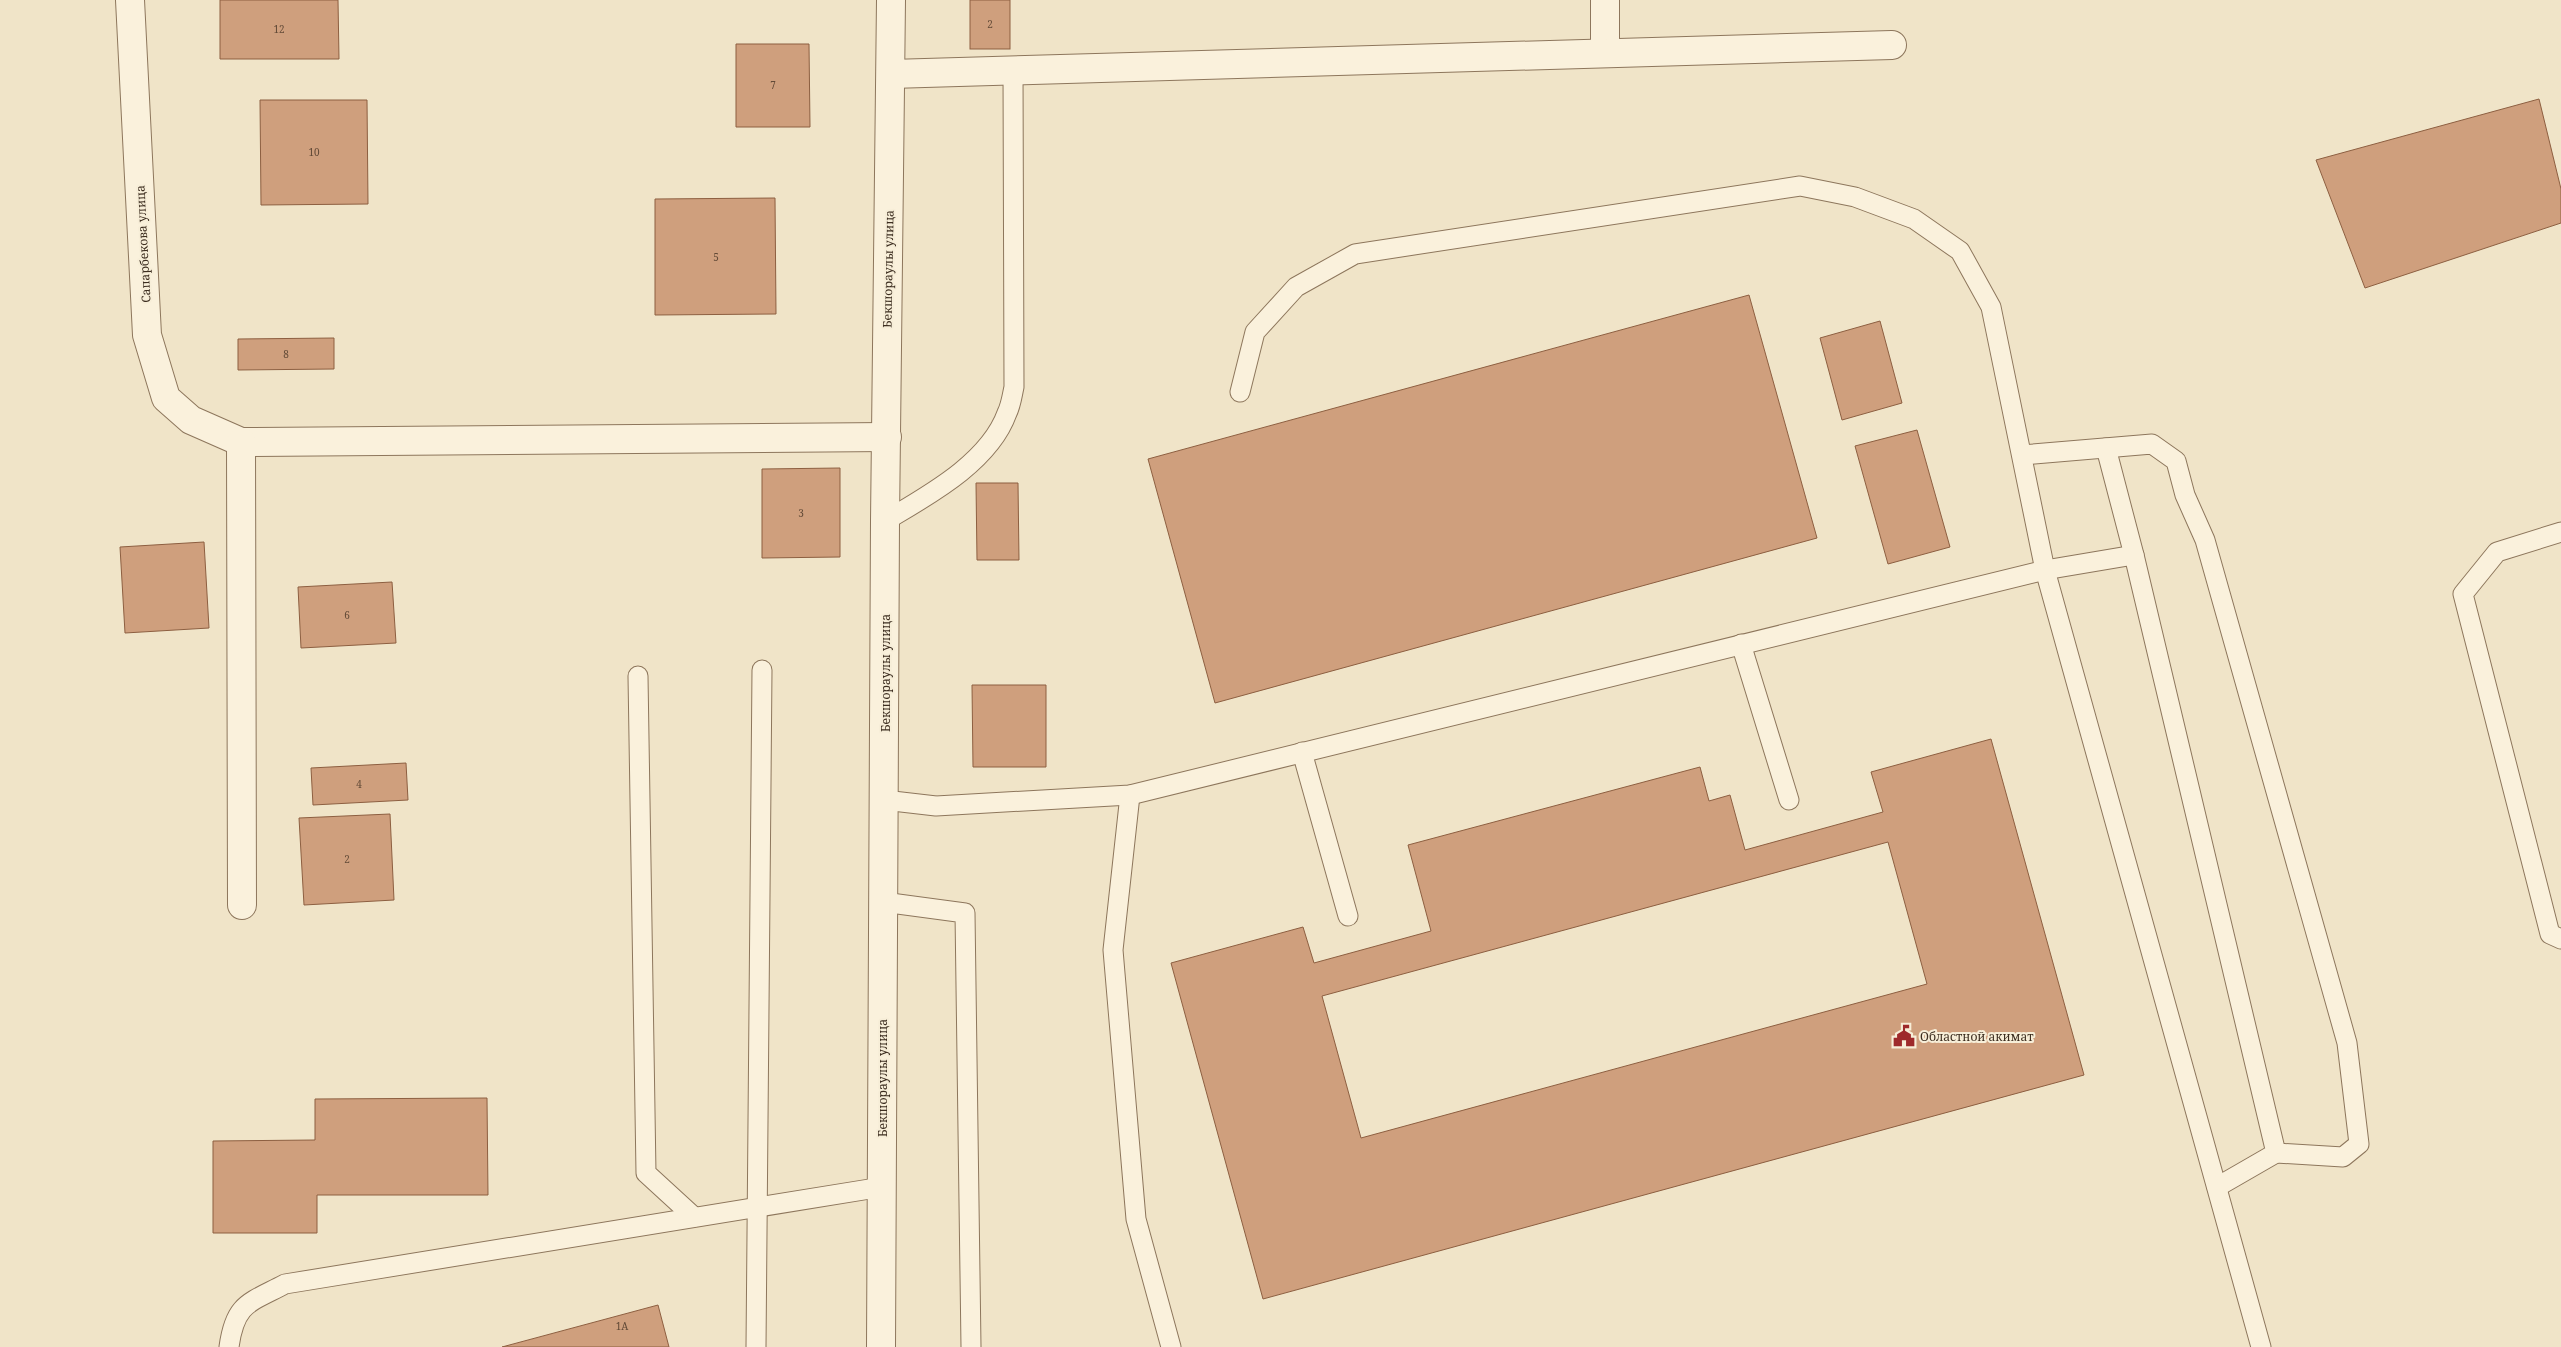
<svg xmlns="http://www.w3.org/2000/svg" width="2561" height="1347" viewBox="0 0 2561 1347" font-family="'Noto Serif',serif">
<rect width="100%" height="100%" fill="#f0e4c8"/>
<g fill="#cf9f7d" stroke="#8d5f41" fill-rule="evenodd">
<path d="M220,0H338L339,59H220Z"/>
<rect x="970" y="0" width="40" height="49"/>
<path d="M736,44H809L810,127H736Z"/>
<path d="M2539,99L2561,189V223L2365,288L2316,160Z"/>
<path d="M260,100H367L368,204L261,205Z"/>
<path d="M775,198L776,314L655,315V199Z"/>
<path d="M1749,295L1817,538L1215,703L1148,459Z"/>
<path d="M1880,321L1902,403L1842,420L1820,338Z"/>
<path d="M334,338V369L238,370V339Z"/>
<path d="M1917,430L1950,547L1888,564L1855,446Z"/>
<path d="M840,468V557L762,558V469Z"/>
<path d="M976,483H1018L1019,560H977Z"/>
<path d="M204,542L209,628L125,633L120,547Z"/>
<path d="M392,582L396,643L301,648L298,587Z"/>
<path d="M972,685H1046V767H973Z"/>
<path d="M1991,739L2084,1075L1263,1299L1171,963L1303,927L1314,963L1431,931L1408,845L1700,767L1709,801L1730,795L1745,850L1883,812L1871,772ZM1888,842L1927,984L1361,1138L1322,996Z"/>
<path d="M406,763L408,800L313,805L311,768Z"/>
<path d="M390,814L394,900L304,905L299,818Z"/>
<path d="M487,1098L488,1195H317V1233H213V1141L315,1140V1099Z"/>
<path d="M658,1305L669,1347H502Z"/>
</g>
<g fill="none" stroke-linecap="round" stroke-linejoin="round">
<g stroke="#8d765c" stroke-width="21">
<g id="lane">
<path d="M1240,392L1255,332L1296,287L1355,254L1800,186L1855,197L1914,219L1960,251L1991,307L2045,570L2261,1347"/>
<path d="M2106,448L2134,555"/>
<path d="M2022,455L2152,444L2176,461L2185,495L2205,540L2347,1043L2359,1144L2343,1157L2276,1153"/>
<path d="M885,521C927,496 989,463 1007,413C1011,405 1012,396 1014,387L1013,70"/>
<path d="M2561,532L2497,552L2463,594L2550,934L2561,939"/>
<path d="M1741,644L1789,800"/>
<path d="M638,676L646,1173L694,1217"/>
<path d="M1302,752L1348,916"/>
<path d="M1130,795L1113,950L1136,1219L1171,1347"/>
<path d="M884,800L936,806L1130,795L2045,570L2134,555L2276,1153L2217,1187"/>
<path d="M883,902L965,913L971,1347"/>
<path d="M229,1347C235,1303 249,1303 285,1284L882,1187"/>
<path d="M756,1347L762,670"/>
</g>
</g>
<g stroke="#8d765c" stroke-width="30">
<g id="street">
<path d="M130,0L147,335L166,398L191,420L241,442L887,437"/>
<path d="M1605,0V53"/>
<path d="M891,74L1892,45"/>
<path d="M241,442L242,905"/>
<path d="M881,1347L885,521L891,0"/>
</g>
</g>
<use href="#lane" stroke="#faf1dc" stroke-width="19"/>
<use href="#street" stroke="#faf1dc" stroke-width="28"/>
</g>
<defs>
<g id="civic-bare" transform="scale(1.725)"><path d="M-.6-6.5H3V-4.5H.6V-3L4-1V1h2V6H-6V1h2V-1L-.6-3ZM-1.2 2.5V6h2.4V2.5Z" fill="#9e2a2b" stroke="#f7eed8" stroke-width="2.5" paint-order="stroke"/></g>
</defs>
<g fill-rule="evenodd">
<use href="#civic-bare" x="1904" y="1036"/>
</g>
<g text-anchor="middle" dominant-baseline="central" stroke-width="4" stroke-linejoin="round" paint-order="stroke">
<g font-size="10" fill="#624a37">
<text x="990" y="24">2</text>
<text x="279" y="29">12</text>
<text x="773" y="85">7</text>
<text x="314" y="152">10</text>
<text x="716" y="257">5</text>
<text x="286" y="354">8</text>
<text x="801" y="513">3</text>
<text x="347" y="615">6</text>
<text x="359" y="784">4</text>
<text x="347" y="859">2</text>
<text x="622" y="1326">1А</text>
</g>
<g font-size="12" fill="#3d2e20" stroke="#f7eed8">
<text transform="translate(143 244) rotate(-93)">Сапарбекова улица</text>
<text transform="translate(888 269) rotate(-89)">Бекшораулы улица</text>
<text transform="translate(885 673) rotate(-90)">Бекшораулы улица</text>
<text transform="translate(882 1078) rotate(-90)">Бекшораулы улица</text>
</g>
<g font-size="12" fill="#3d2e20" stroke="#f7eed8" text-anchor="start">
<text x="1920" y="1036">Областной акимат</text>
</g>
</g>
</svg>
